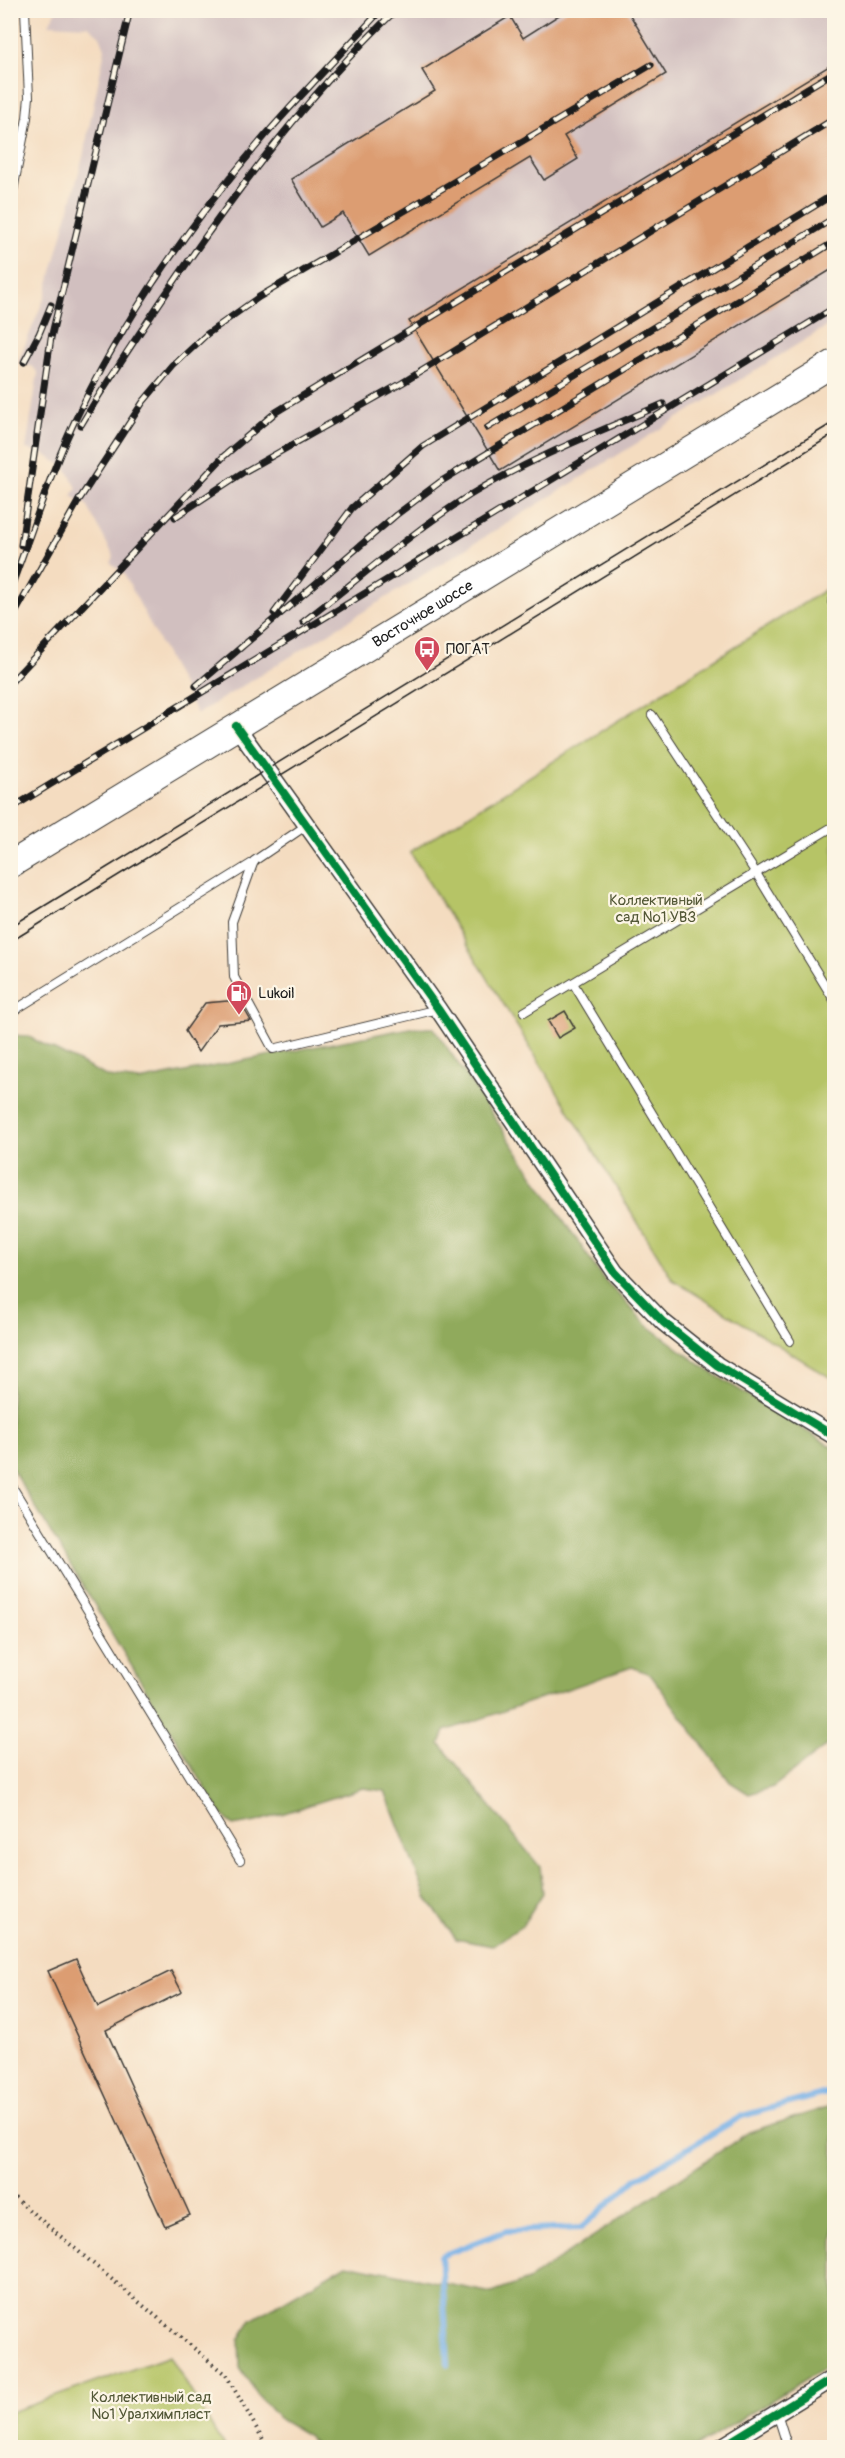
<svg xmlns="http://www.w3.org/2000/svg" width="845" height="2458" viewBox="0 0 845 2458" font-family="Pangolin,sans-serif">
<rect width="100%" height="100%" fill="#fcf5e5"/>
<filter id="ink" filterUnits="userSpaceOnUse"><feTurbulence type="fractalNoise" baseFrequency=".0167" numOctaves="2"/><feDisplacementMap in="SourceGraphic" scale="12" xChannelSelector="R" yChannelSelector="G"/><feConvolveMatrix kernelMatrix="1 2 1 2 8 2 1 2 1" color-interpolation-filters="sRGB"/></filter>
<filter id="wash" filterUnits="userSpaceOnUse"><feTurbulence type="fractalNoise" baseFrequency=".008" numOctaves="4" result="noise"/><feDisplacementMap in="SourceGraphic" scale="24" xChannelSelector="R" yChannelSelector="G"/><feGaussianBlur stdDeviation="1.35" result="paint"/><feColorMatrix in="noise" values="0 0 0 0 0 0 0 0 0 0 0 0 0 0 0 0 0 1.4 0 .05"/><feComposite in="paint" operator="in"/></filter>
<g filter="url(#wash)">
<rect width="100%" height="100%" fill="#f4dcc0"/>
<path fill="#d1bfbf" d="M56,11H834V322L197,714L124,574L111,563L114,557L87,505L72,496L77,488L66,468L44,454L26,449L38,373L33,367L18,362L46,294L83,157L105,49L100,36L88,26L49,24Z"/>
<g fill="#b6c466" stroke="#697041" stroke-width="1.5">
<path d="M834,584V1380L673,1280L410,852Z"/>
<path d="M170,2356L224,2447H11V2412Z"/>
</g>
<g fill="#90aa5b" stroke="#56633c" stroke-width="1.5">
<path d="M410,1028H434L602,1277L647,1325L709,1371L834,1448V1740L773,1787L749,1794L730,1782L650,1674L632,1667L445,1731L440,1744L540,1867L543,1893L522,1926L492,1946L456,1939L426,1897L385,1791L363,1788L256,1822L233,1826L220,1812L11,1467V1035L27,1036L108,1077L139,1081Z"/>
<path d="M834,2105V2362L696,2447H318L308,2436L279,2419L257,2394L240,2368L239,2340L251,2320L347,2264L492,2293L528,2280L749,2132Z"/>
</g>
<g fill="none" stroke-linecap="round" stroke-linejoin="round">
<path stroke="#77b0e7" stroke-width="6" d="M448,2364L441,2256L506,2231L581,2228L636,2179L742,2116L834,2091"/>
</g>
<g id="blocks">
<g fill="#dc9d72">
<path d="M567,10H627L666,74L564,136L578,159L544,180L530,158L369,256L343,213L320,227L291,179L435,91L422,70L510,16L523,38Z"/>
<path d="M834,63V268L500,471L409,321Z"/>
<path d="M239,1000L251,1021L218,1024L198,1052L185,1031L205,1003Z"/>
<path d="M565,1011L575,1028L558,1038L548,1021Z"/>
<path d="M76,1959L98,2007L171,1971L182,1992L106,2030L190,2215L165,2226L48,1971Z"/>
</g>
</g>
</g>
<g filter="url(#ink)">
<use href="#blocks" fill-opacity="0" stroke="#3c3935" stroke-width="1.5"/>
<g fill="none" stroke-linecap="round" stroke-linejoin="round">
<g stroke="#3c3935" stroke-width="10">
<g id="service">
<path d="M10,206L27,118L29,97L25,10"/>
<path d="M832,602L834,607"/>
<path d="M652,715L756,873L834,1000"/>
<path d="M307,825L254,861L232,922L234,977L273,1049L438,1009"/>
<path d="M573,983L790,1341"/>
<path d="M524,1012L834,826"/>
<path d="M10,1013L254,862"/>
<path d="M10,1483L240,1860"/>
<path d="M777,2413L788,2448"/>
</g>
</g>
<g stroke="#3c3935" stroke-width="19">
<g id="minor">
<path d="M236,726L438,1009L615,1272L663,1322L717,1365L834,1436"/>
<path d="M720,2448L834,2378"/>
</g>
</g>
<g stroke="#3c3935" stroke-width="28">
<g id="primary">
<path id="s1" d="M10,865L834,363"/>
</g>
</g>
<path stroke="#3c3935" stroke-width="4" stroke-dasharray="1.5 4.5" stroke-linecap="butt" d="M10,2194L226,2375L268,2448"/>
<use href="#service" stroke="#fff" stroke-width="8"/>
<use href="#minor" stroke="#fff" stroke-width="16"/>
<use href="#primary" stroke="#fff" stroke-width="26"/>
<g stroke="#1c1c1c" stroke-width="1.5">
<path d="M10,927L834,422"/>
<path d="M10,942L834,434"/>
</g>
<g stroke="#1c1c1c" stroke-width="7">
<g id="rail">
<path d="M24,362L39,334L51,305"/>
<path d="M81,425C105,384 131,346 157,307C228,201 304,98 396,10"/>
<path d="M487,428L834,218"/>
<path d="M175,517L242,473L402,383L834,119"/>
<path d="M21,545L51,338L130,10"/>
<path d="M10,590C33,529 52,466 81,408C129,310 193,220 264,137C301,94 342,53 381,10"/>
<path d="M274,613L352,508L423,446L834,194"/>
<path d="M10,622L79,500L143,402L173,366L207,334L259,297L651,65"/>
<path d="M303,622C359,579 411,532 470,495C531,458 598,432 663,404"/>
<path d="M10,683L224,456L276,412L834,72"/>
<path d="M196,686L396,515L440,482L834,242"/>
<path d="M10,809L834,308"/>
</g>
</g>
<use href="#rail" stroke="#fcf5e5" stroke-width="4.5" stroke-dasharray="14" stroke-linecap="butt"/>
<g stroke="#fcf5e5" stroke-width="11">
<g id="cycleway">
<path d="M236,726L438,1009L615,1272L663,1322L717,1365L834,1436"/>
<path d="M720,2448L834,2378"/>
</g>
</g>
<use href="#cycleway" stroke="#00873e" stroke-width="8"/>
</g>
</g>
<defs>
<g id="bus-pin" transform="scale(1.35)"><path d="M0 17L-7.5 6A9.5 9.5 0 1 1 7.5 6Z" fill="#d1495b" stroke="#fcf5e5"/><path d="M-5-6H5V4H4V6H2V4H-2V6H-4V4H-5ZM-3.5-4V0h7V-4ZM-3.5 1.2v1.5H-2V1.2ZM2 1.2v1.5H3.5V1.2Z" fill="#fff"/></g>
<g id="fuel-pin" transform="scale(1.35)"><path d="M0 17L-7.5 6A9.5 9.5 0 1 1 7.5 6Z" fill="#d1495b" stroke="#fcf5e5"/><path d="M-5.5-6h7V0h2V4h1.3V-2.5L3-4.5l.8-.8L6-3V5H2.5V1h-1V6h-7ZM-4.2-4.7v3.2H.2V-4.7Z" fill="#fff"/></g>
</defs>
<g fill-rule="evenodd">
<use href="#bus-pin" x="427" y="649"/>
<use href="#fuel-pin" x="239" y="993"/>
</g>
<g text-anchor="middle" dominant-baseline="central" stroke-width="4.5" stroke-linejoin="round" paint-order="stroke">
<g font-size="15" fill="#1c1c1c" stroke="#fcf5e5">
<text stroke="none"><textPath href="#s1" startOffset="483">Восточное шоссе</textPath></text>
</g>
<g font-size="15" fill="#1c1c1c" stroke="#fcf5e5" text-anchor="start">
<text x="446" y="649">ПОГАТ</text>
<text x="258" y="993">Lukoil</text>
</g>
<g font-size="15" fill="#525736" stroke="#fcf5e5">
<text x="656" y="900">Коллективный<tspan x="656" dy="17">сад №1 УВЗ</tspan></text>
<text x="151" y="2397">Коллективный сад<tspan x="151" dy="17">№1 Уралхимпласт</tspan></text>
</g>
</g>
<rect width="845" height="2458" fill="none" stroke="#fcf5e5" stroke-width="36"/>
</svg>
